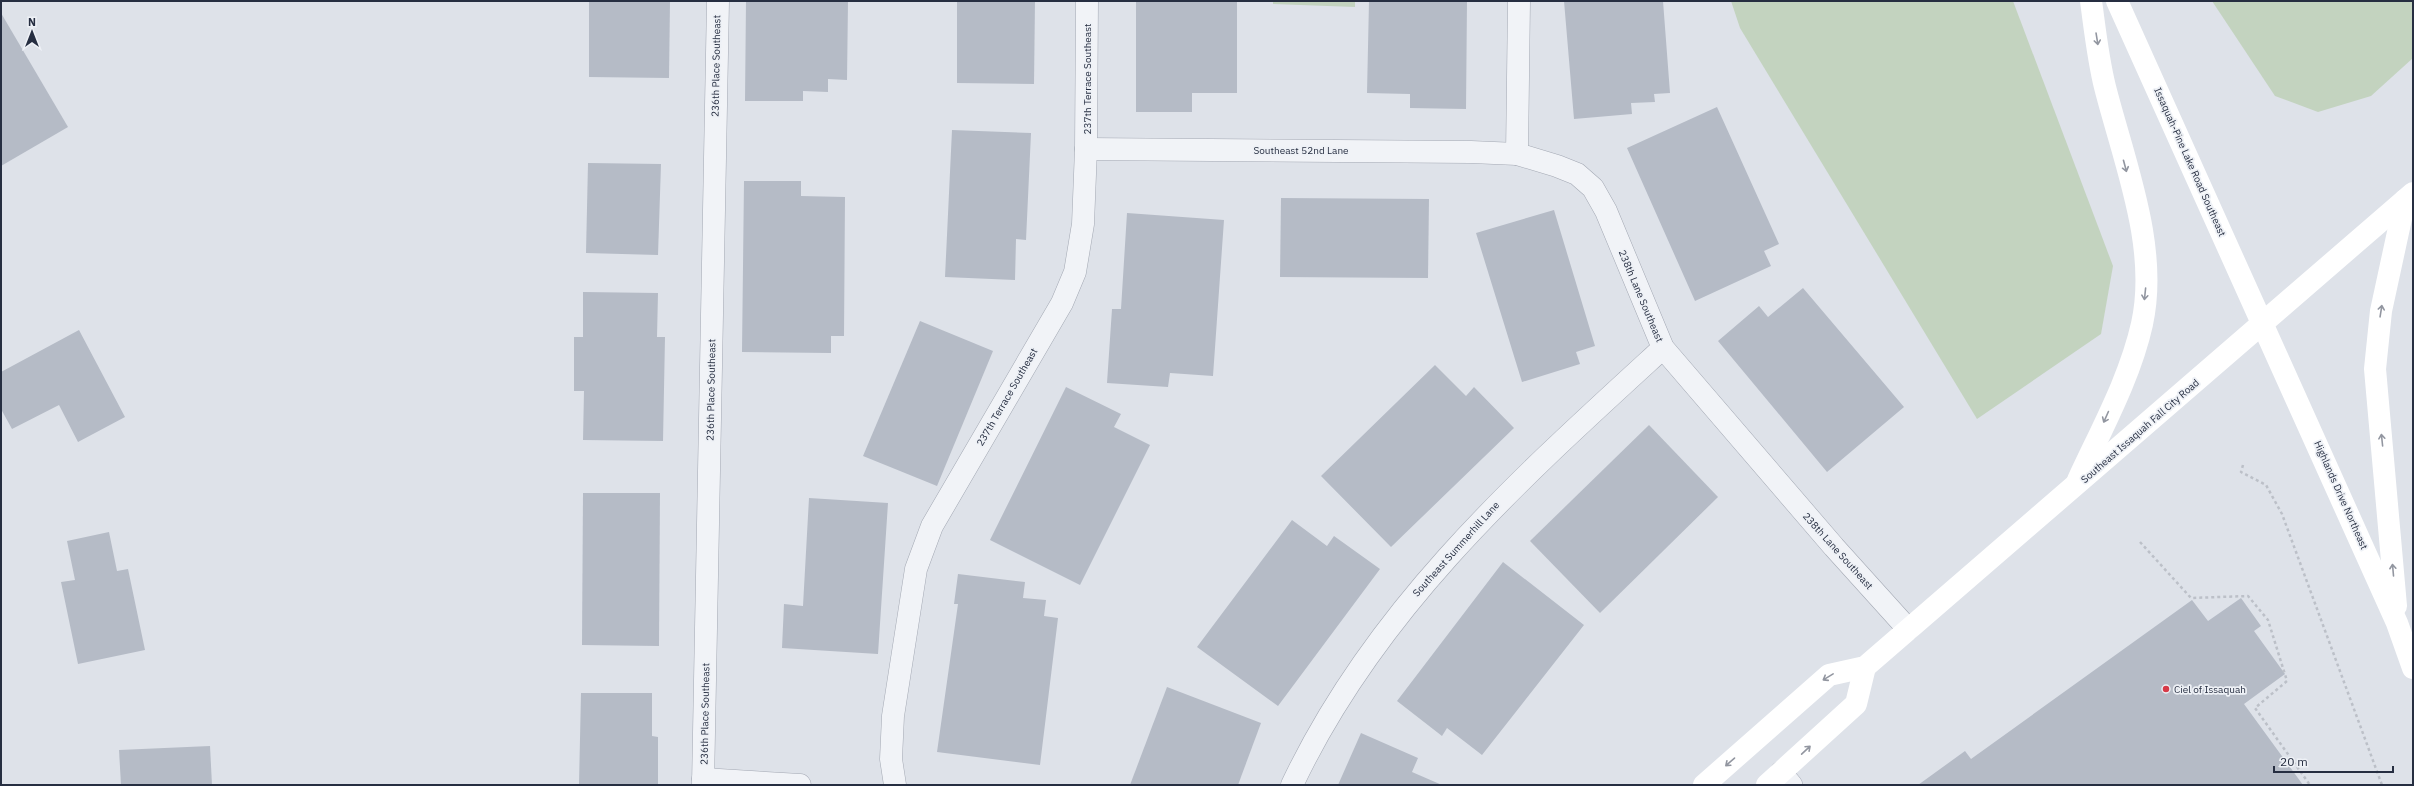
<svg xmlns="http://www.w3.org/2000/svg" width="2414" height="786" viewBox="0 0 2414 786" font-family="'IBM Plex Sans',sans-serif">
<rect width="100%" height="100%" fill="#dee2e9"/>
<g fill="#c3d3bf">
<path d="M1273,1H1355V7L1273,4Z"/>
<path d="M1731,1H2013L2113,266L2101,334L1977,419L1740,28Z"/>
<path d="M2212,1H2413V58L2371,96L2318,112L2275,96Z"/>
</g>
<g fill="#b5bbc6">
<path d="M589,1H670L669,78L589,77Z"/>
<path d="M746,1H848L847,80L828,79V92L803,91V101H745Z"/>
<path d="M957,1H1035L1034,84L957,83Z"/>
<path d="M1136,1H1237V93H1192V112H1136Z"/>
<path d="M1369,1H1467L1466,109L1410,108V94L1367,93Z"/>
<path d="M1564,1H1663L1670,93L1654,94L1655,102L1631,103L1632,114L1574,119Z"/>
<path d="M1,13L68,127L1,166Z"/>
<path d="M1717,107L1779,244L1764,251L1771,266L1695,301L1627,148Z"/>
<path d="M952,130L1031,133L1026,240L1016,239L1015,280L945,277Z"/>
<path d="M588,163L661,164L658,255L586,253Z"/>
<path d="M744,181H801V196L845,197L844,336H831V353L742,352Z"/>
<path d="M1281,198L1429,199L1428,278L1280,277Z"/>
<path d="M1554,210L1595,346L1576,352L1580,364L1522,382L1476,233Z"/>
<path d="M1127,213L1224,220L1213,376L1170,373L1168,387L1107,383L1112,309H1121Z"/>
<path d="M1803,288L1904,407L1827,472L1718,341L1759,306L1768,317Z"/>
<path d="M583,292L658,293L657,337H665L663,441L583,440L584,391H574V337H583Z"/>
<path d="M920,321L993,351L937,486L863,456Z"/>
<path d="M79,330L125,417L78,442L59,405L12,429L1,409V372Z"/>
<path d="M1435,365L1466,396L1474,387L1514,428L1391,547L1321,476Z"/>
<path d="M1066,387L1121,414L1114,427L1150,445L1080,585L990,540Z"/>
<path d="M1649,425L1718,497L1600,613L1530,541Z"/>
<path d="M583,493H660L659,646L582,645Z"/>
<path d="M809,498L888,503L878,654L782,648L784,604L803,606Z"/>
<path d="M1292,520L1327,546L1334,536L1380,569L1278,706L1197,647Z"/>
<path d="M109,532L117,571L128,569L145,650L78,664L61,582L75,580L67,541Z"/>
<path d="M1503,562L1584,625L1482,755L1447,728L1442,736L1397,701Z"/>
<path d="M958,574L1025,582L1023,598L1046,600L1044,616L1058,618L1040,765L937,752L958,604H954Z"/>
<path d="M2241,598L2261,626L2254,631L2285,674L2244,704L2303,785H1918L1965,751L1971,759L2192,600L2208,621Z"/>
<path d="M1167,687L1261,723L1238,785H1130Z"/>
<path d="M581,693H652V736L658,737V785H579Z"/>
<path d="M1361,733L1418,758L1412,772L1442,785H1338Z"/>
<path d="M210,746L212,785H121L119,750Z"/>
</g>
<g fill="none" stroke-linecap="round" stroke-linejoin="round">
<g stroke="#a3a8b3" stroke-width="22">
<path id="lane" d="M1781,772L1792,785"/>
</g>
<g stroke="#a3a8b3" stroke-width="23">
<g id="street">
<path d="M1519,1L1517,154L1557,166L1577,174L1593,188L1606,211L1663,348L1834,547L1908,629"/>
<path d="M1086,149L1471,152L1517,154"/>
<path d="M703,779L800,785"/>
<path d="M703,785L718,1"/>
<path d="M895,785L891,759L893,716L916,569L932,526L1062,303L1075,272L1083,224L1086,149L1087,1"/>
<path d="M1292,785C1376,607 1520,479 1663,348"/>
</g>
</g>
<g stroke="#bcc0c8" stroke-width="2.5" stroke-dasharray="3 3" stroke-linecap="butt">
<path d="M2243,465L2241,472L2266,485L2282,514L2382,785"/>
<path d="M2140,542L2191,598L2248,596L2268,620L2287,681L2255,708L2310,785"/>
</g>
<use href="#lane" stroke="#f1f3f7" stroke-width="21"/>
<use href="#street" stroke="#f1f3f7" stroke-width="22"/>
<g stroke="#fff" stroke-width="22">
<path d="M2117,1L2397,623L2413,668"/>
<path d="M2078,480C2101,430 2130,378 2142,324C2159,247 2124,162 2105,87C2098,59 2095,30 2091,1"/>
<path d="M2396,606L2375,369L2381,311L2405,200"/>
<path d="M1704,785L1829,675L1865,667L2413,193"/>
<path d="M1767,785L1856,704L1865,667"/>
</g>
</g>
<defs><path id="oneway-shaft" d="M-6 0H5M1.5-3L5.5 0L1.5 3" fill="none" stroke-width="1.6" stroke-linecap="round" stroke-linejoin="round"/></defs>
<g stroke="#9296a0">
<use href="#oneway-shaft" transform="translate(2097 39) rotate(81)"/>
<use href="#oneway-shaft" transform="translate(2125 166) rotate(75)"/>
<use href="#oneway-shaft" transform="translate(2145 294) rotate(96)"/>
<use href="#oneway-shaft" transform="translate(2381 311) rotate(-81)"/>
<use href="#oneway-shaft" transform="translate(2106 417) rotate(114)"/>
<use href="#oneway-shaft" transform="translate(2382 440) rotate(-96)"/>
<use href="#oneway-shaft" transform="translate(2393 570) rotate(-95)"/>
<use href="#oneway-shaft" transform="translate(1828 677) rotate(149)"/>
<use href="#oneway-shaft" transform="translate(1806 750) rotate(-43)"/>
<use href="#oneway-shaft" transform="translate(1730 762) rotate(139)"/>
</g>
<circle fill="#d73a48" stroke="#eef1f6" stroke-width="1.5" cx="2166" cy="689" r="4"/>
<g text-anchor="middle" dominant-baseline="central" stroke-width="3.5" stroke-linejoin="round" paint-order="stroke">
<g font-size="10" fill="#262e41" stroke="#eef1f6">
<text transform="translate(716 66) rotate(-89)">236th Place Southeast</text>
<text transform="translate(1087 79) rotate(-90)">237th Terrace Southeast</text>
<text x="1301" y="150">Southeast 52nd Lane</text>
<text transform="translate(2190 162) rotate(66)">Issaquah-Pine Lake Road Southeast</text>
<text transform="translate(1641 296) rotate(67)">238th Lane Southeast</text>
<text transform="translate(711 390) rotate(-89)">236th Place Southeast</text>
<text transform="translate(1007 397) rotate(-60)">237th Terrace Southeast</text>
<text transform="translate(2140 431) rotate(-41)">Southeast Issaquah Fall City Road</text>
<text transform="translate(2341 495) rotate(66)">Highlands Drive Northeast</text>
<text transform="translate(1456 549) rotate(-48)">Southeast Summerhill Lane</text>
<text transform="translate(1838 551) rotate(48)">238th Lane Southeast</text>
<text transform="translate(705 714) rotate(-89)">236th Place Southeast</text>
</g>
<g font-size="10" fill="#262e41" stroke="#eef1f6" text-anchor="start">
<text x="2174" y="689">Ciel of Issaquah</text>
</g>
</g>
<rect width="2414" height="786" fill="none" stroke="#262e41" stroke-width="4"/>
<g transform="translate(32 32)" stroke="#eef1f6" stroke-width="3" paint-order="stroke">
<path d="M0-3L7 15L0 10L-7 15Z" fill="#262e41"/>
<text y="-6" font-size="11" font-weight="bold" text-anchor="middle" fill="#262e41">N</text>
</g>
<path d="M2274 766v6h119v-6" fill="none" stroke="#262e41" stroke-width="2"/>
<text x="2280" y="766" font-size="12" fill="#262e41" stroke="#eef1f6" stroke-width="3" paint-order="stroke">20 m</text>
</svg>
